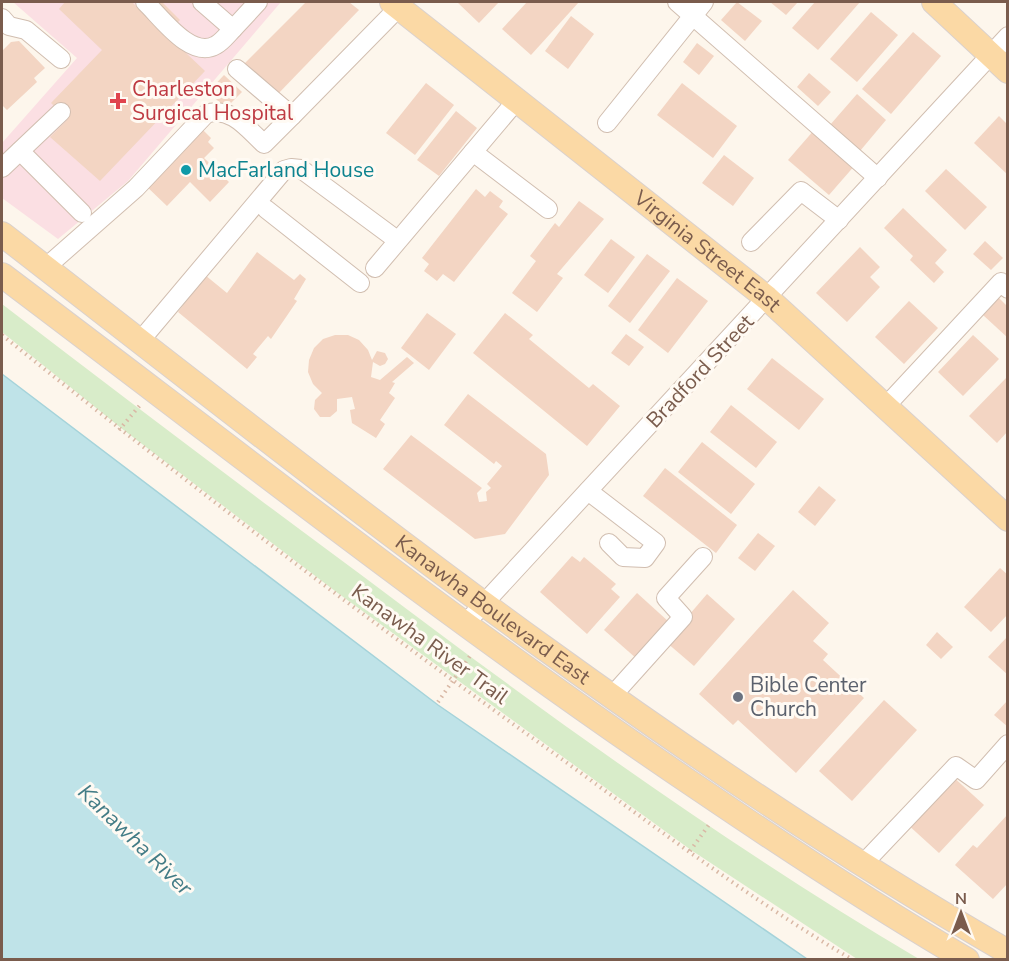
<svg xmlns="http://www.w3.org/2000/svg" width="1009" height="961" viewBox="0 0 1009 961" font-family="'Nunito Sans',sans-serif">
<rect width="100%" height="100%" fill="#fdf6ec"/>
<path fill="#fbdfe3" d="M13,2H281L128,181L58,239L2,198V143L77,58Z"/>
<path fill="#d8ecc9" d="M2,304C122,396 242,487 364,577C543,712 726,845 919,959H857L691,850L335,591L121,428L2,332Z"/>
<path fill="#bfe3e8" stroke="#a5d3da" stroke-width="1.5" d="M2,374L438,705L807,959H2Z"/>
<g fill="#f3d5c3">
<path d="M65,2H132L143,13L155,2H162L180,20L166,34L205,71L100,181L50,137L68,119L51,103L102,50L59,9Z"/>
<path d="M306,2H349L359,10L276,96L241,67Z"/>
<path d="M457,2H499L479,23Z"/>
<path d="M527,2H579L531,55L502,29Z"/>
<path d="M737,2L762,21L745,41L721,20Z"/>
<path d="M770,2H798L786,15Z"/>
<path d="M815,2H860L818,50L792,28Z"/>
<path d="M871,12L898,35L857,82L830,59Z"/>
<path d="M571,16L594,34L568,69L545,51Z"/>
<path d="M913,32L941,56L891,114L862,89Z"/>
<path d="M19,41L45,68L34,78L37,82L7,110L2,105V51L11,42Z"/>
<path d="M697,43L714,56L699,75L683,62Z"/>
<path d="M809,73L831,92L818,106L797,87Z"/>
<path d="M224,75L242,92L226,108L208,92Z"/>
<path d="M426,83L454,105L415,155L386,133Z"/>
<path d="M682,83L737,126L713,158L657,115Z"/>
<path d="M857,94L886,120L860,151L830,125Z"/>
<path d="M456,111L477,128L439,176L417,160Z"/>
<path d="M999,116L1008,125V175L974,143Z"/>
<path d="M199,126L211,138L208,142L214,148L204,158L229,182L210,202L190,182L167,206L143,183Z"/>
<path d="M815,129L856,164L829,195L788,160Z"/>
<path d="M724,155L754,178L733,206L702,183Z"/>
<path d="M946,169L987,207L965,230L925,191Z"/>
<path d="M476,189L485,197L490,191L503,201L499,207L508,214L454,282L443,274L437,281L424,271L429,264L422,258Z"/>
<path d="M579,201L604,219L557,274L563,278L537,312L512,293L536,261L530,256L555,223L559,227Z"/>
<path d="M903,208L947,250L935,263L944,272L934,283L910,260L913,256L884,228Z"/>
<path d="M611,239L635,257L608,293L584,275Z"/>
<path d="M985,241L1003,258L991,270L973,254Z"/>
<path d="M860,247L880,267L870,277L880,287L847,322L816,293Z"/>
<path d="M257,252L294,280L300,274L306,279L294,299L297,301L271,339L268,336L253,354L257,357L247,369L178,312L205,275L227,293Z"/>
<path d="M647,254L670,271L630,323L608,306Z"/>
<path d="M677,278L708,301L668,353L638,330Z"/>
<path d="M999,298L1008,307V338L983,315Z"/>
<path d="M909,301L938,328L904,364L875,337Z"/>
<path d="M427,313L456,334L429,370L401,348Z"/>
<path d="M505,313L533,335L529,339L589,388L593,384L620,406L587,446L473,353Z"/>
<path d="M626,334L644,347L629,366L611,353Z"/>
<path d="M335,335H348L359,340L368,350L372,360L377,351L385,353L388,359L385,364L380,366L373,362L371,377L380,380L407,357L414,363L392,382L395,383L389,393L395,398L380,420L385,424L376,438L352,423L350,410L355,409L352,397L337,399V411L330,417H320L314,409L315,400L322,393L313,384L308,372L309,360L314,348L323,339Z"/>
<path d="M973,335L999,359L963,396L938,372Z"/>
<path d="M772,358L824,399L799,430L747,389Z"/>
<path d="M1008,376V431L997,443L969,416Z"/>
<path d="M468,394L546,454L549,475L505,534L475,539L383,469L411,435L482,488L477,493L479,502L487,501L486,492L491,488L487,484L502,466L496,461L494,464L444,425Z"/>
<path d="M731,405L777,442L756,468L710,432Z"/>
<path d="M702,442L755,484L731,514L678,472Z"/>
<path d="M665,468L737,525L716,553L643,496Z"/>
<path d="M819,486L836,500L815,526L798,512Z"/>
<path d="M758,533L775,546L755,571L738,558Z"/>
<path d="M572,556L580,562L584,557L616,584L611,589L620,597L587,634L540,592Z"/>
<path d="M1000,568L1008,575V614L991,632L964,607Z"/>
<path d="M793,590L829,623L813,641L828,654L823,660L864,698L796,773L738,720L733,725L699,694Z"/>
<path d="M637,593L669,622L637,659L604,630Z"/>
<path d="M707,594L735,619L694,666L666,642Z"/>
<path d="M937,632L953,647L941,659L926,645Z"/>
<path d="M1008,636V675L988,657Z"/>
<path d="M884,700L917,730L852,801L819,771Z"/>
<path d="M1008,700V727L994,715Z"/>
<path d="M951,775L984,805L939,853L906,823Z"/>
<path d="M1008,814V883L993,899L955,865L973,845L977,848Z"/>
</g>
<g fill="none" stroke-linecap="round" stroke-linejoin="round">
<g stroke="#d1beb0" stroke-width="20">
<g id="minor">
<path d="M145,2C161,17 191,60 216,45C222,42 228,34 233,29"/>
<path d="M202,2L233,29L258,2"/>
<path d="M677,2L878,178"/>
<path d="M2,18L9,26L26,30L61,59"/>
<path d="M237,69L292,116L404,2"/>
<path d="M607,123L704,2"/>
<path d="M20,151L82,213"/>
<path d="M473,152L548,209"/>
<path d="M2,168L61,112"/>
<path d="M266,209L360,283"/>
<path d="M751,242L801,191L839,220"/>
<path d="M45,268L136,188L206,114C231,106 247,128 264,144L292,116"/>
<path d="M375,268L517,100"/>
<path d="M140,341L284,170L291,168L301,169L397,240"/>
<path d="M885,407L1001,282L1008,289"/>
<path d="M588,491L656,543L645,558L623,557L609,543"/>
<path d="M464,625L1008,36"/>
<path d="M612,696L683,617L666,598L703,557"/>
<path d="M862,865L956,766L976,780L1008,744"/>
</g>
</g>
<g stroke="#dad1cd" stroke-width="26">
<g id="major">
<path id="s1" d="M392,2L767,298L1008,519"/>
<path d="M934,2L1008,71"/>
<path id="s2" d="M2,234C327,486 650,746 1008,952"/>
<path d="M2,275C233,449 460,628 701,790C788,849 876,907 967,960"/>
</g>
</g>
<g stroke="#d9b8a5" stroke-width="4" stroke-dasharray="1.5 4.5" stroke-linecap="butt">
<path d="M2,335C181,479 365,618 552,752C650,823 748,898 853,960"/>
<path d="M119,430L141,404"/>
<path d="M438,702L472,653"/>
<path d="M690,851L711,822"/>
</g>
<use href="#minor" stroke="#fff" stroke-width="18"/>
<use href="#major" stroke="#fbd9a5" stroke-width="24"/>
</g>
<path fill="#e0444e" stroke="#fffaf3" stroke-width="2" d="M115 92h6v6h6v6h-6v6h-6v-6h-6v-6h6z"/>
<circle fill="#0f9aa8" stroke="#fffaf3" stroke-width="2" cx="186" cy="170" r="6"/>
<circle fill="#6b7280" stroke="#fffaf3" stroke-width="2" cx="738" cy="697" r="6"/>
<g text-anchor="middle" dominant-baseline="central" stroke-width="6" stroke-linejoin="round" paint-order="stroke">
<g font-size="21" fill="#be3a42" stroke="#fffaf3" text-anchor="start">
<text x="132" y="89">Charleston<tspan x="132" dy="24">Surgical Hospital</tspan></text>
</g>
<g font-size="21" fill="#0d838f" stroke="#fffaf3" text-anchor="start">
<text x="198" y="170">MacFarland House</text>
</g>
<g font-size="21" fill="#7a5c4d" stroke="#fffaf3">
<text stroke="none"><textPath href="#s1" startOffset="402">Virginia Street East</textPath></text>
<text transform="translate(700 371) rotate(-47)">Bradford Street</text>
<text stroke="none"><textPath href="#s2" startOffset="618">Kanawha Boulevard East</textPath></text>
<text transform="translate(430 644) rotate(36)">Kanawha River Trail</text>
</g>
<g font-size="21" fill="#5b616d" stroke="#fffaf3" text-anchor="start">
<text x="750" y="685">Bible Center<tspan x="750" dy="24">Church</tspan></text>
</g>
<g font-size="22" font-style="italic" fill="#437c86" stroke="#fffaf3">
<text transform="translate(135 840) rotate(44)">Kanawha River</text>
</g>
</g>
<rect width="1009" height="961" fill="none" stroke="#7a5c4d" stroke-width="6"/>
<g transform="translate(961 913)" stroke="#fffaf3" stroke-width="4.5" paint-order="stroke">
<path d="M0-4.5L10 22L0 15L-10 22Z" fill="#7a5c4d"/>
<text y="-9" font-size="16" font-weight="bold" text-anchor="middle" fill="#7a5c4d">N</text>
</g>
</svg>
